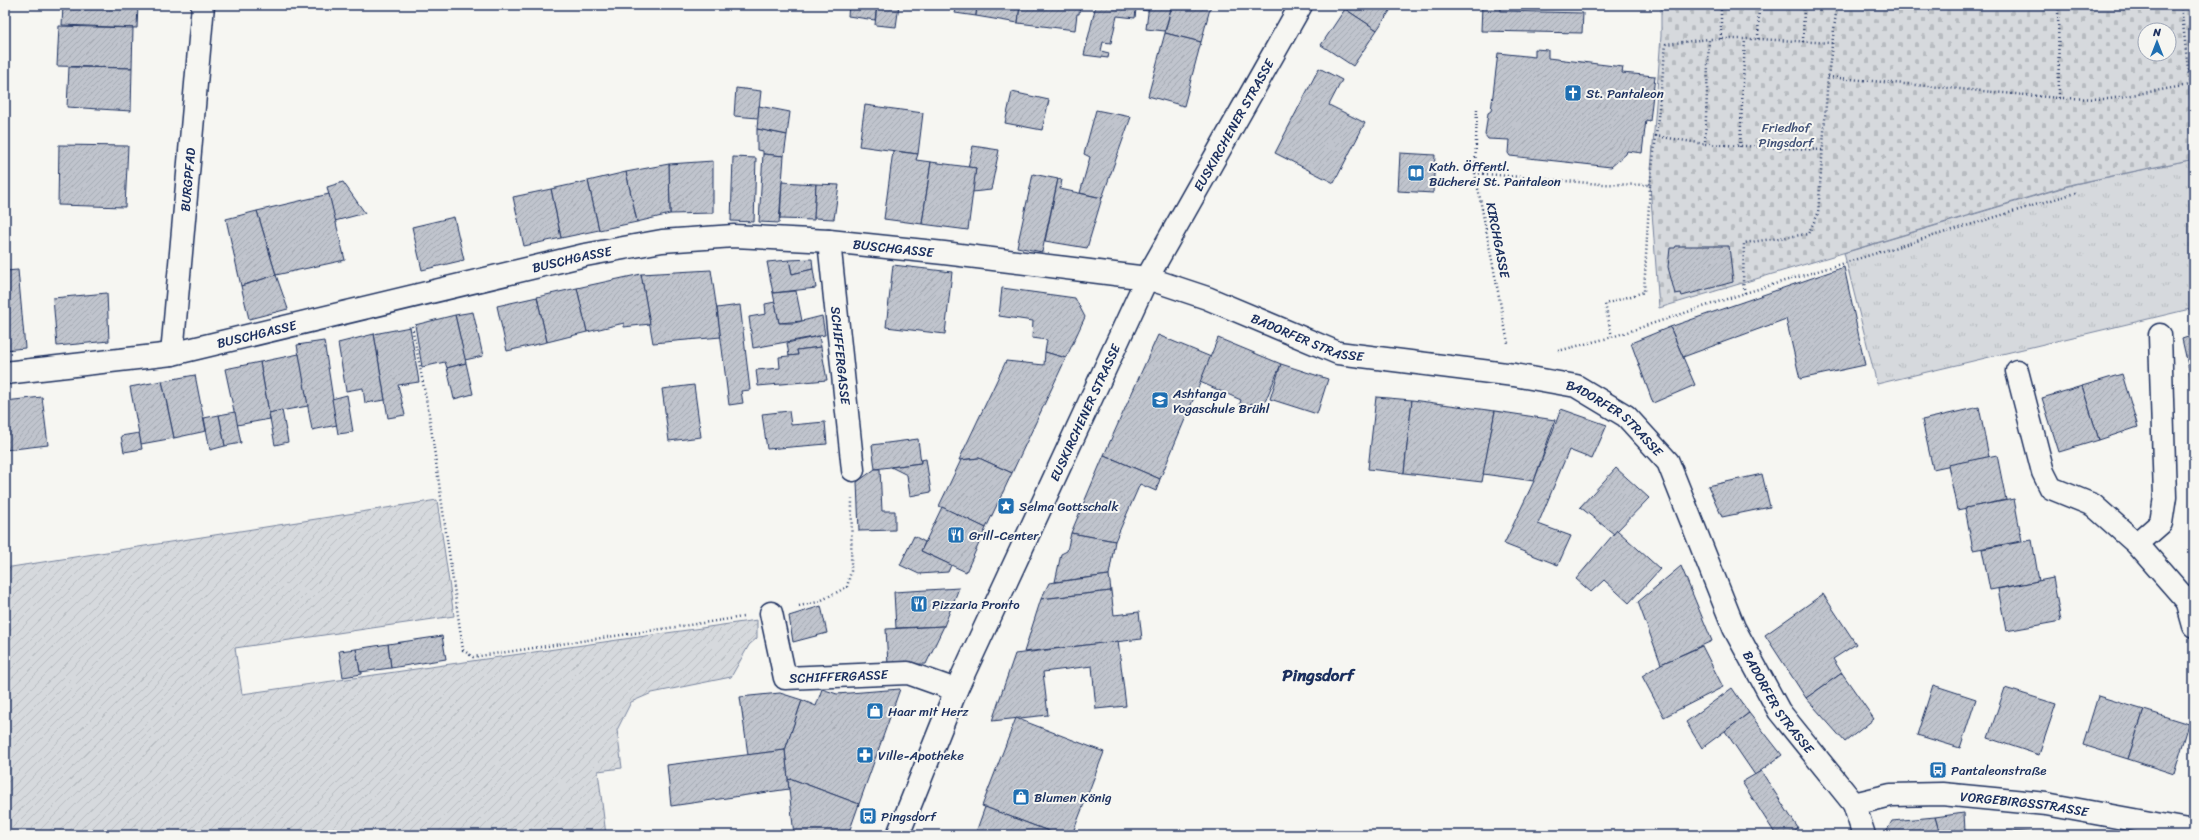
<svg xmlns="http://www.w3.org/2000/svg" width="2199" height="840" viewBox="0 0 2199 840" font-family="Sriracha,sans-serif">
<defs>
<pattern id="grass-tufts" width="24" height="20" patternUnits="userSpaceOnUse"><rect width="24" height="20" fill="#d6d9dd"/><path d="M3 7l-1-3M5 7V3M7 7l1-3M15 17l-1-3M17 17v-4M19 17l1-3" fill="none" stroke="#b7bbc0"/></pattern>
<pattern id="cemetery-stones" width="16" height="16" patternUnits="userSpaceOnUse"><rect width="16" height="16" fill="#d6d9dd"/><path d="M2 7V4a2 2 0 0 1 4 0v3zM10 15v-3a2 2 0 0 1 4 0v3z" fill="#b7bbc0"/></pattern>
<pattern id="garden-furrows" width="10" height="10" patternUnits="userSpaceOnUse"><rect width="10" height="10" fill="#d6d9dd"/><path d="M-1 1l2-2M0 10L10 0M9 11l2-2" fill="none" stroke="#b7bbc0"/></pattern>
<pattern id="building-hatch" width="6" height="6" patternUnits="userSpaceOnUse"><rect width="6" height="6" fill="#c0c4cd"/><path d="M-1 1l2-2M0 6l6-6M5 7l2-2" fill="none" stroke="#a4a9b2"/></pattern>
</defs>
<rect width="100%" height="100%" fill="#f6f6f2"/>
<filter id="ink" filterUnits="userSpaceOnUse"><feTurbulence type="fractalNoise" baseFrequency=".025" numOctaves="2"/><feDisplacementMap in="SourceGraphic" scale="8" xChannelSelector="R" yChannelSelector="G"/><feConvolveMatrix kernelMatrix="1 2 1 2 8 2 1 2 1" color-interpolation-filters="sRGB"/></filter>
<g filter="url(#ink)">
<path fill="url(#grass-tufts)" stroke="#78849e" d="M2194,159V308L1877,384L1844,253L2075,184Z"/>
<path fill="url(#cemetery-stones)" stroke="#78849e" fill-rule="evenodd" d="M1661,5H2194V159L2073,184L1659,308L1650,185L1661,36ZM2145,30H2169V54H2145Z"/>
<path fill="url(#garden-furrows)" stroke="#78849e" d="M437,500L454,616L235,648L242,694L757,620V638L749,645L731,677L652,693L631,702L617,730L622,768L598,771L606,835H5V568Z"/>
<g fill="url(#building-hatch)" stroke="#1b2f5e">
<path d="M63,5H138L137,28L62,25Z"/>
<path d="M443,5H519V8Z"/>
<path d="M603,5H635L634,9Z"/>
<path d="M849,5H877L875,20L848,16Z"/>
<path d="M877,5H899L896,27L875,25Z"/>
<path d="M957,5H977L976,16L955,13Z"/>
<path d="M977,5H1020L1018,23L976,16Z"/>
<path d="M1020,5H1080L1079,14H1077L1075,30L1018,23Z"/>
<path d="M1096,5H1149L1148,11L1136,9L1135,18L1117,16L1111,43L1103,42L1101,51L1109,53L1108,58L1084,55Z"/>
<path d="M1149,5H1172L1165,31L1146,29Z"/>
<path d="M1172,5H1211L1201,42L1165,33Z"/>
<path d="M1348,5H1394L1377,30L1345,9Z"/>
<path d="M1482,5H1501V11L1583,13L1582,33L1481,31Z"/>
<path d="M1345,9L1377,30L1353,66L1321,45Z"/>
<path d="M59,26L133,28L132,68L57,66Z"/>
<path d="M1165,33L1201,42L1184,106L1148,96Z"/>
<path d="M1535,49L1548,50V58L1623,67L1622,73L1655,76L1650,121L1646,120L1642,153L1627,151L1626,154L1611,167L1510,156L1508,153L1509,140L1488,139L1485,135L1488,113L1491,111L1498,53L1535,57Z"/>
<path d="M69,67L132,68L131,111L67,107Z"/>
<path d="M1319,68L1342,80L1329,105L1365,123L1334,183L1275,153Z"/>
<path d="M736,88L761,91L758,118L734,116Z"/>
<path d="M1012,92L1049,100L1042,130L1005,123Z"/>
<path d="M865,105L923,113L918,154L859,146Z"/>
<path d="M759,106L790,112L787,135L757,129Z"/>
<path d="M1096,110L1131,117L1102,198L1080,193L1090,157L1084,154Z"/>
<path d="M757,129L787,135L784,156L763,154V151L757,150Z"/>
<path d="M59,145L128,146L125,207L58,205Z"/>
<path d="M973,146L999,150L991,190L972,192L976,168L968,167Z"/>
<path d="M893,151L918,154L916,160L931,162L922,224L884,219Z"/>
<path d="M1400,153L1435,155L1433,193L1398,191Z"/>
<path d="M763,154L784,156L779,223L759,222Z"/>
<path d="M733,157L756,158L754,222L731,221Z"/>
<path d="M713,161V213L670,214L669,164Z"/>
<path d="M931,162L976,168L968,230L922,224Z"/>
<path d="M669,164L670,214L637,222L626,172Z"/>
<path d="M626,172L637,222L599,230L588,181Z"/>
<path d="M1033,174L1058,179L1042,252L1017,247Z"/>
<path d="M1058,179L1062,180L1060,189L1102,198L1087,248L1045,241Z"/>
<path d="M588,181L599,230L561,238L551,189Z"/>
<path d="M343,182L365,213L335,221L327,187Z"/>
<path d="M782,182L816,184L814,220L780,219Z"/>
<path d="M816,184L839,185L834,219L814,218Z"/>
<path d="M551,189L561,238L524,246L513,197Z"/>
<path d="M329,194L345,260L276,275L257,211Z"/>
<path d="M257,211L276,275L241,286L226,219Z"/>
<path d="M454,217L464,260L422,270L412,227Z"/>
<path d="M1676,246H1729L1733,282L1682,296L1681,293L1675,294L1668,267L1670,248H1675Z"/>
<path d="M812,259L813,269L792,274L789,260Z"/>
<path d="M789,260L792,274L813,269L816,288L773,293L767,262Z"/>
<path d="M893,265L952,272L945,334L886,327Z"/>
<path d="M1844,267L1865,365L1800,379L1786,319L1683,357L1670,327Z"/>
<path d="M18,270L25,348L5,350V271Z"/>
<path d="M711,270L721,337L653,343L641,274Z"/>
<path d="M641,274L650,324L624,327V323L587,332L577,288Z"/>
<path d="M276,275L288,309L249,319L241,286Z"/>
<path d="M577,288L587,332L547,342L537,297Z"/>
<path d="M1002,288L1075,298L1085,317L1066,358L1045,352L1047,340L1032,338L1033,321L999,316Z"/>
<path d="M796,291L802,321L779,323L773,293Z"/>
<path d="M107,293L109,341L57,346L53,298Z"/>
<path d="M537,297L547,342L507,351L497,306Z"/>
<path d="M775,302L779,323H794L822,316L825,335L753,348L749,317L766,314L765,304Z"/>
<path d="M740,305L750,390L741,391L743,403L729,405L717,308Z"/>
<path d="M473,312L483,356L465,360L455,315Z"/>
<path d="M455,315L466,363L447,368L445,362L422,367L415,325Z"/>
<path d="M410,327L419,382L398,385L405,415L388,418L374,334Z"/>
<path d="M1670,327L1695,385L1653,403L1631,343Z"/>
<path d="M374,334L385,400L365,403L363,388L346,391L338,343Z"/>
<path d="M1158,335L1211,357L1160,479L1104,455Z"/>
<path d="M2194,335V383H2192L2182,339Z"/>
<path d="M819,336L821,347L797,350L798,355L789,356L787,343Z"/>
<path d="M1218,338L1281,364L1262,409L1251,403L1248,410L1239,406L1241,400L1200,382Z"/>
<path d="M324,341L337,425L312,430L297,345Z"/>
<path d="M821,347L827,380L758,386L756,370L780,368L779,357L798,355L797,350Z"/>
<path d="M1045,352L1066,358L1012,473L979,458L959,460L1006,361L1044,365Z"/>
<path d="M299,354L308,406L269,413L260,362Z"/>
<path d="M260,362L270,419L237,425L225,369Z"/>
<path d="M466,363L473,394L454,399L447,368Z"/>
<path d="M1281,364L1328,379L1317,414L1270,399Z"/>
<path d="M2122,374L2138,427L2099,440L2082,386Z"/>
<path d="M195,375L206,431L174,438L162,381Z"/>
<path d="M162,381L174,438L141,444L130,387Z"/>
<path d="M694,385L701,437L669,441L662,389Z"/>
<path d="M2082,386L2099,440L2059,452L2042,398Z"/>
<path d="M347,395L353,432L338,434L332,399Z"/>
<path d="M42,397L48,445L5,450V401Z"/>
<path d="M1376,397L1412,400L1404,473L1368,469Z"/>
<path d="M1412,400L1495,411L1482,482L1404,473Z"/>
<path d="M1979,407L1989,457L1933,469L1922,420Z"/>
<path d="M1561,409L1607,425L1592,459L1569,450L1538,524L1571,536L1558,565L1504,544L1534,481Z"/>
<path d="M282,410L288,442L275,445L269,413Z"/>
<path d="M789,411L791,425L825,422L827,444L767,449L762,414Z"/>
<path d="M1495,411L1555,420L1534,481L1483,474Z"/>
<path d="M235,412L241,443L225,446L219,415Z"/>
<path d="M219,415L225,446L210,450L204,418Z"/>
<path d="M139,433L142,449L124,452L121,436Z"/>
<path d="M918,439L921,463L875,469L872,445Z"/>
<path d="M1104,455L1160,479L1156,491L1140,484L1115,541L1071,533Z"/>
<path d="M1997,455L2006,500L1957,510L1948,465Z"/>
<path d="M979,458L1012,473L986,528L939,506L961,460Z"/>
<path d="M926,459L931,492L910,496L907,475L891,467L921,463V460Z"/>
<path d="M1616,468L1649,498L1614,534L1580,507Z"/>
<path d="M875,469H880L882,511H895V530L859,531L857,482Z"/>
<path d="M1762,474L1770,507L1722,517L1708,486Z"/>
<path d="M2014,499L2022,541L1973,550L1965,508Z"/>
<path d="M942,507L986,528L966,572L921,551Z"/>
<path d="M1617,530L1660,569L1629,603L1604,580L1591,592L1576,579Z"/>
<path d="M1071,533L1115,541L1109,575L1055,582L1061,554L1067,551Z"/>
<path d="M914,536L925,542L921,551L951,565L948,572L919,574L900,565Z"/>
<path d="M2032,540L2039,581L1990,590L1982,549Z"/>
<path d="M1681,566L1712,641L1661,664L1638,602Z"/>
<path d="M1109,575L1111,591L1041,599L1049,583Z"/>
<path d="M2053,578L2061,621L2006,631L1998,589Z"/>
<path d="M959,588L944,626L896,628L894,592Z"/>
<path d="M1111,591L1114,615L1139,612L1142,639L1024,652L1041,599Z"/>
<path d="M1823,594L1856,644L1833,659L1842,673L1806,698L1765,635Z"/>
<path d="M821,606L827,633L793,642L789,616Z"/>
<path d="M944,626L926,664L888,665L886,629Z"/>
<path d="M442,636L446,659L391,668L388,644Z"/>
<path d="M1118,641L1126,706L1096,709L1092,666L1043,672L1048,715L992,721L1015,654Z"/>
<path d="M388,644L391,668L360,672L356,649Z"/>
<path d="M1702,646L1723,687L1664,717L1642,676L1661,664Z"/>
<path d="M356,649L360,672H362V674L343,677L339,651Z"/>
<path d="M1842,673L1874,719L1845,742L1806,698Z"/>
<path d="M1933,685L1976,699L1960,748L1917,735Z"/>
<path d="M1732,688L1749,713L1702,748L1686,722Z"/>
<path d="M2005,688L2056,704L2039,755L1988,738Z"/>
<path d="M822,689L837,694L900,689L859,804L792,779L788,780L785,750L802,700L816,706Z"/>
<path d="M780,693L802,700L785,750L748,755L740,697Z"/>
<path d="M2098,696L2144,710L2128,759L2083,745Z"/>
<path d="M2144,710L2189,724L2174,774L2128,759Z"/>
<path d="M1749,713L1782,755L1755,775L1725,731Z"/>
<path d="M1016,718L1104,752L1072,835H1059L982,806Z"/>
<path d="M785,750L789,789L671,806L667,765Z"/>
<path d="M1761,771L1798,828L1792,835H1776L1742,782Z"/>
<path d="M792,779L859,804L848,835H794L788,780Z"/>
<path d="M985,807L1059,835H975Z"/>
<path d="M1964,813L1965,831L1980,833V835H1940L1935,817Z"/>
<path d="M1935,817L1940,835H1887L1886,832L1892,821Z"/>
<path d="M2007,831L2059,834V835H2007Z"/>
</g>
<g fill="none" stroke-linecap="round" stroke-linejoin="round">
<g stroke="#1b2f5e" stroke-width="25">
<g id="minor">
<path id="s1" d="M829,241L853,470"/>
<path id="s2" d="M172,354L203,5"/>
<path d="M2017,371L2043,472L2051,488L2093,505L2137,544L2187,601L2194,626"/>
<path id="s3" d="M5,373L172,354L585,255L662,241L734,236L829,241L944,253L1147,278L1207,298L1338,353L1514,375L1576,386L1626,416L1668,462L1734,628L1779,711L1854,804L1864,835"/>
<path d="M2137,544L2161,523L2165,497L2160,335"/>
<path id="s4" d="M771,613L785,678L908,673L956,690"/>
<path id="s5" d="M1854,804L1891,795L1942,794L2046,804L2194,831"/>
</g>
</g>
<g stroke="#1b2f5e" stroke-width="25">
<g id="major">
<path id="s6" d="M898,835L956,690L1147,278L1301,5"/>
</g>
</g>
<g stroke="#1b2f5e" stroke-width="2.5" stroke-dasharray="1 3" stroke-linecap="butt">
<path d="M2058,5L2059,98"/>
<path d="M2181,5L2194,124"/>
<path d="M1721,39V5"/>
<path d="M1758,39L1759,5"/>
<path d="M1803,42L1804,5"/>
<path d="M1828,77L2059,98L2109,99L2189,85"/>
<path d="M1477,109L1475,173L1508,343"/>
<path d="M1656,136L1666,44L1709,39"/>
<path d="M1740,147L1745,39"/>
<path d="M1822,150L1705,144L1709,39H1758L1832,43"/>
<path d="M1475,173L1600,184L1650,185L1656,136L1705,144"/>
<path d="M1745,293L1743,283L1744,243L1808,234L1818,214L1828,77L1837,5"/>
<path d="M412,326L429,414L463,650L473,657L743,617"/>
<path d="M1612,337L1605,304L1644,292L1650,185"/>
<path d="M1558,351L1612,337L1745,293L2078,192"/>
<path d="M799,606L818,602L847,587L851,571L852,499"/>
</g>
<use href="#minor" stroke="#f6f6f2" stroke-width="22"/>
<use href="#major" stroke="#f6f6f2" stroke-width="22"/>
</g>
</g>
<defs>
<g id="church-square" transform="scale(0.9)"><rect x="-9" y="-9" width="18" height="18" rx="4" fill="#1f6fb2" stroke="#f6f6f2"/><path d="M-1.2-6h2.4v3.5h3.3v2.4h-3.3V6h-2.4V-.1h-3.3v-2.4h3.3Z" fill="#fff"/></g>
<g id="library-square" transform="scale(0.9)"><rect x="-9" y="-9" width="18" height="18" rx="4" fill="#1f6fb2" stroke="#f6f6f2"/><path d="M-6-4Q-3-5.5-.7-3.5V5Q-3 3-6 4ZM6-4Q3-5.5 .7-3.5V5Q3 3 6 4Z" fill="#fff"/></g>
<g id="school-square" transform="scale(0.9)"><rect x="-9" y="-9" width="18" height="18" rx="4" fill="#1f6fb2" stroke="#f6f6f2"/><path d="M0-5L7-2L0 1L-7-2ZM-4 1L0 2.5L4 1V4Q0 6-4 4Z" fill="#fff"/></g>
<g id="sight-square" transform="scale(0.9)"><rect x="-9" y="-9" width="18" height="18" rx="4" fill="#1f6fb2" stroke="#f6f6f2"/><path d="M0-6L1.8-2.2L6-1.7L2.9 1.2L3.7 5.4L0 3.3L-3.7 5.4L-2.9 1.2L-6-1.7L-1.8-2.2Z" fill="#fff"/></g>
<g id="restaurant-square" transform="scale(0.9)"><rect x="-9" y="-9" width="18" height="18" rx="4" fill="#1f6fb2" stroke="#f6f6f2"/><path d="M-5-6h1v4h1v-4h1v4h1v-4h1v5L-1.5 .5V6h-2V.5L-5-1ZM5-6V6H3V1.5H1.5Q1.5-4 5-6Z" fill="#fff"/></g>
<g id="shop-square" transform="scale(0.9)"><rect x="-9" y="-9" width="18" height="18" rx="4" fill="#1f6fb2" stroke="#f6f6f2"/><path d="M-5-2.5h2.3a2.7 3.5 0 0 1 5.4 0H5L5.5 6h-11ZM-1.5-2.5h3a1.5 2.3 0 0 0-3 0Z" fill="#fff"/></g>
<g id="pharmacy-square" transform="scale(0.9)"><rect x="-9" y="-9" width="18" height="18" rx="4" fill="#1f6fb2" stroke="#f6f6f2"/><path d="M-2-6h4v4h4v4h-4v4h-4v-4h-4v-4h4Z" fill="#fff"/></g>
<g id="bus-square" transform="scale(0.9)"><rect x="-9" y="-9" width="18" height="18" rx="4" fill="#1f6fb2" stroke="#f6f6f2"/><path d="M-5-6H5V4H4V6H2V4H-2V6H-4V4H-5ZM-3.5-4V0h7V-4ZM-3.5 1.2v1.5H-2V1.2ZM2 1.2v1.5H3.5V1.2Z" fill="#fff"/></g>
</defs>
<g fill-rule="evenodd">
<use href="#church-square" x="1573" y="93"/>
<use href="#library-square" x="1416" y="173"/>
<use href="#school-square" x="1160" y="400"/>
<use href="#sight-square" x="1006" y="506"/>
<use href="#restaurant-square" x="956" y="535"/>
<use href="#restaurant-square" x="919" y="604"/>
<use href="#shop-square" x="875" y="711"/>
<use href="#pharmacy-square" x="865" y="755"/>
<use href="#bus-square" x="1938" y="770"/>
<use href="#shop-square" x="1021" y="797"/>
<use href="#bus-square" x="868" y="816"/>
</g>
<g text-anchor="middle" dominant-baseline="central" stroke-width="4" stroke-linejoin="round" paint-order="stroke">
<g font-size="13" fill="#1b2f5e" stroke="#f6f6f2" text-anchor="start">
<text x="1586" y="93">St. Pantaleon</text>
<text x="1429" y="166">Kath. Öffentl.<tspan x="1429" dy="15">Bücherei St. Pantaleon</tspan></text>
<text x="1173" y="393">Ashtanga<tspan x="1173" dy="15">Yogaschule Brühl</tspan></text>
<text x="1019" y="506">Selma Gottschalk</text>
<text x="969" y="535">Grill-Center</text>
<text x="932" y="604">Pizzaria Pronto</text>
<text x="888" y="711">Haar mit Herz</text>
<text x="878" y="755">Ville-Apotheke</text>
<text x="1951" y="770">Pantaleonstraße</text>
<text x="1034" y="797">Blumen König</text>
<text x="881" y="816">Pingsdorf</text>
</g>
<g font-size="13" fill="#1b2f5e" stroke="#f6f6f2">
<text stroke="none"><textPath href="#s6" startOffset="786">EUSKIRCHENER STRASSE</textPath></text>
<text stroke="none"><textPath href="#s2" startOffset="175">BURGPFAD</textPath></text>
<text transform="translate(1498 240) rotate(79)">KIRCHGASSE</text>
<text stroke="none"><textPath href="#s3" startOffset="903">BUSCHGASSE</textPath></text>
<text stroke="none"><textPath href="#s3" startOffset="579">BUSCHGASSE</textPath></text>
<text stroke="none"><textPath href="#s3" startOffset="255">BUSCHGASSE</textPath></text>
<text stroke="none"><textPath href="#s3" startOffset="1330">BADORFER STRASSE</textPath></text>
<text stroke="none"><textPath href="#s1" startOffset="115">SCHIFFERGASSE</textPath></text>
<text stroke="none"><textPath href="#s6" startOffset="462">EUSKIRCHENER STRASSE</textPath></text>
<text stroke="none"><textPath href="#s3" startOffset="1654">BADORFER STRASSE</textPath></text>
<text stroke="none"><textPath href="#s4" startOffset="120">SCHIFFERGASSE</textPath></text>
<text stroke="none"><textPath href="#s3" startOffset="1990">BADORFER STRASSE</textPath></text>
<text stroke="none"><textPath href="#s5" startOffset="172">VORGEBIRGSSTRASSE</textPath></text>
</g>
<g font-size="13" fill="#405177" stroke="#f6f6f2">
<text x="1786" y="127">Friedhof<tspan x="1786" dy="15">Pingsdorf</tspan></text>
</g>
<g font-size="17" font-weight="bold" fill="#1b2f5e" stroke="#f6f6f2">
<text x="1318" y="675">Pingsdorf</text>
</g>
</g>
<rect width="2199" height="840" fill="none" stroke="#f6f6f2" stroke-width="20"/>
<rect x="10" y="10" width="2179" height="820" fill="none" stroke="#1b2f5e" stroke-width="1.5" filter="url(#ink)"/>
<g transform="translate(2157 42)"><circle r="19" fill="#f6f6f2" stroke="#9ea6b7"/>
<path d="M0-3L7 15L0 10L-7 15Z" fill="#1f6fb2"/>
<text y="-6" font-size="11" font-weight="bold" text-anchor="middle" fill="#1b2f5e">N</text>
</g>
</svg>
